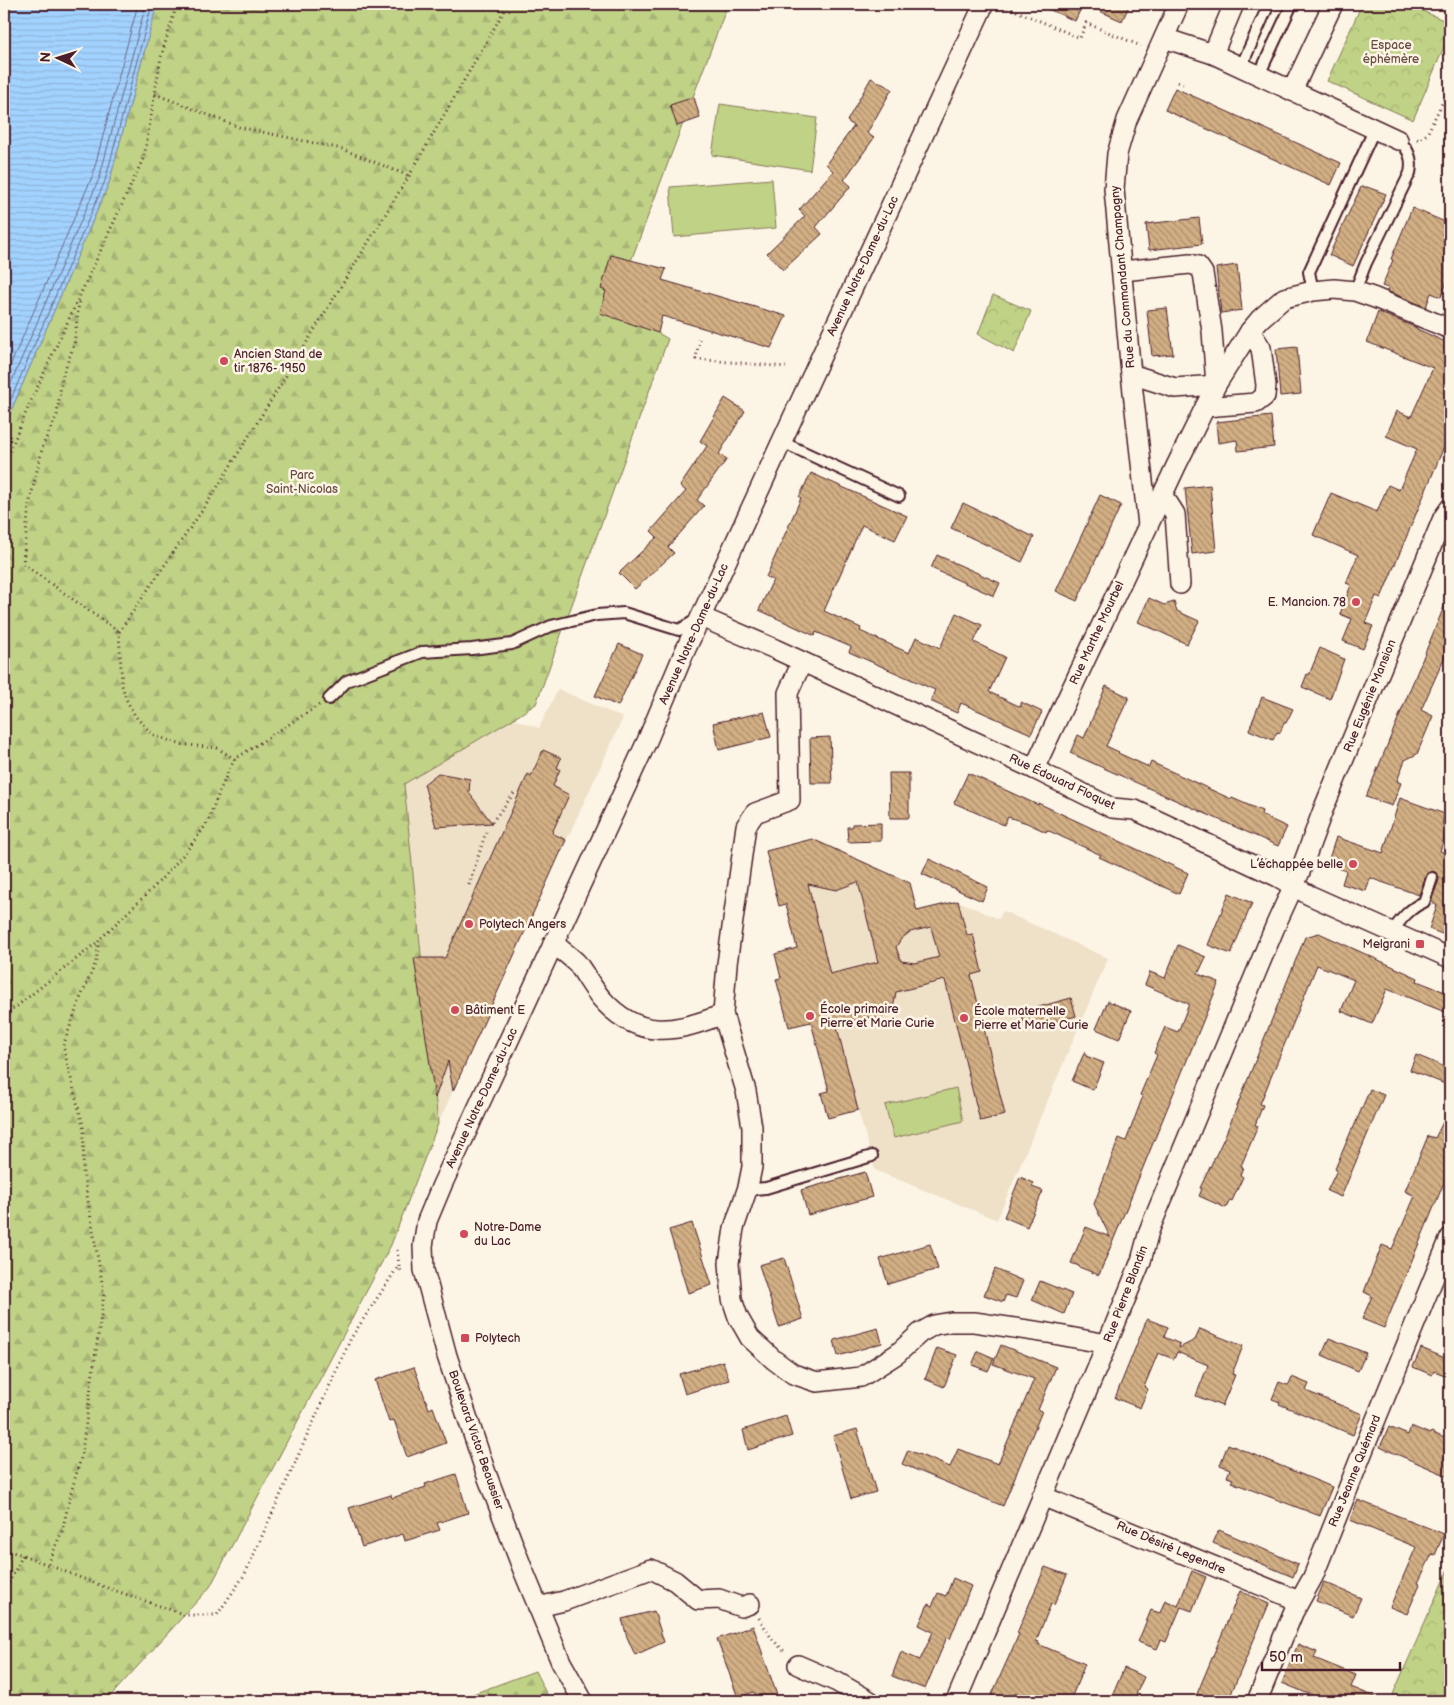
<svg xmlns="http://www.w3.org/2000/svg" width="1454" height="1705" viewBox="0 0 1454 1705" font-family="'Balsamiq Sans',sans-serif">
<defs>
<pattern id="forest-firs" width="22" height="20" patternUnits="userSpaceOnUse" patternTransform="scale(1.25)"><rect width="22" height="20" fill="#c0d286"/><path d="M5 1l3.5 6h-7zM16 11l3.5 6h-7z" fill="#a6b474"/></pattern>
<pattern id="park-crowns" width="20" height="18" patternUnits="userSpaceOnUse" patternTransform="scale(1.25)"><rect width="20" height="18" fill="#c0d286"/><path d="M2 6a3 3 0 1 1 6 0M12 15a3 3 0 1 1 6 0" fill="none" stroke="#a6b474"/></pattern>
<pattern id="water-rules" width="6" height="5" patternUnits="userSpaceOnUse" patternTransform="scale(1.25)"><rect width="6" height="5" fill="#a2d2ff"/><path d="M0 2.5h6" fill="none" stroke="#8db4db"/></pattern>
<pattern id="building-back-hatch" width="6" height="6" patternUnits="userSpaceOnUse" patternTransform="scale(1.25)"><rect width="6" height="6" fill="#d2af84"/><path d="M-1 5l2 2M0 0l6 6M5-1l2 2" fill="none" stroke="#ac8e6c"/></pattern>
</defs>
<rect width="100%" height="100%" fill="#fcf5e5"/>
<filter id="ink" filterUnits="userSpaceOnUse"><feTurbulence type="fractalNoise" baseFrequency=".02" numOctaves="2"/><feDisplacementMap in="SourceGraphic" scale="10" xChannelSelector="R" yChannelSelector="G"/><feConvolveMatrix kernelMatrix="1 2 1 2 8 2 1 2 1" color-interpolation-filters="sRGB"/></filter>
<g filter="url(#ink)">
<g fill="#efe0c8">
<path d="M558,689L623,718L549,878L539,889L543,891L438,1124L386,747L513,719L539,728Z"/>
<path d="M813,838L910,883L917,911L958,901L999,919L1003,911L1108,958L997,1220L875,1170L858,1110L828,1118L821,1093L829,1091L811,1022L789,1027L776,979L781,977L775,954L797,948L786,904L779,906L766,851Z"/>
</g>
<g fill="#c0d286" stroke="#857858">
<path d="M720,104L817,118L810,170L712,155Z"/>
<path d="M772,179L776,228L674,237L670,187Z"/>
<path d="M956,1088L963,1121L894,1138L885,1105Z"/>
</g>
<g fill="url(#forest-firs)" stroke="#857858">
<path d="M157,4H728L614,306L668,339L536,704L513,719L404,784L438,1124L391,1245L210,1587L106,1701H4V427L109,183Z"/>
<path d="M535,1671L550,1701H454Z"/>
</g>
<g fill="url(#park-crowns)" stroke="#857858">
<path d="M1362,4H1407L1450,23V33L1413,120L1327,81Z"/>
<path d="M993,295L1031,311L1014,353L978,334Z"/>
<path d="M1450,1565V1701H1390Z"/>
</g>
<path fill="url(#water-rules)" stroke="#7f8aaa" d="M4,4H157L109,183L4,427Z"/>
<g fill="none" stroke-linecap="round" stroke-linejoin="round">
<g stroke="#6d6780" stroke-width="1">
<path d="M4,380L92,177L138,4"/>
<path d="M4,399L99,179L146,4"/>
<path d="M4,415L105,181L152,4"/>
</g>
</g>
<g fill="url(#building-back-hatch)" stroke="#4a1f2b" fill-rule="evenodd">
<path d="M1037,4H1083L1075,21Z"/>
<path d="M1084,4H1130L1122,21Z"/>
<path d="M871,78L892,89L867,133L874,138L844,180L851,186L816,227L822,234L783,270L767,253L805,216L799,210L833,171L826,164L854,126L847,121Z"/>
<path d="M1175,88L1341,163L1331,185L1165,110Z"/>
<path d="M694,97L700,118L677,126L670,105Z"/>
<path d="M1361,187H1367L1386,194L1353,266L1329,255Z"/>
<path d="M1412,208L1450,224V275L1441,297L1431,293L1426,307L1387,291L1388,288L1382,286L1393,260L1391,259Z"/>
<path d="M1199,218L1202,244L1149,250L1146,224Z"/>
<path d="M611,255L666,269L662,280L786,316L771,348L662,316L658,333L600,313L606,291L601,289Z"/>
<path d="M1237,265L1242,310L1221,313L1216,268Z"/>
<path d="M1167,308L1173,354L1152,356L1147,310Z"/>
<path d="M1378,312L1417,328V329L1450,344V444L1446,442L1381,598L1376,596L1365,623L1373,626L1363,649L1343,641L1352,619L1340,614L1351,585L1346,583L1358,555L1313,535L1331,493L1377,512L1388,485L1399,490L1417,449L1386,436L1397,411L1411,417L1433,368L1367,342Z"/>
<path d="M1297,347L1301,394L1280,396L1276,349Z"/>
<path d="M725,398L745,411L719,454L727,459L697,500L704,506L668,547L674,553L635,589L619,573L657,537L651,531L686,491L680,486L707,446L700,441Z"/>
<path d="M1271,416L1274,447L1238,451L1237,440L1218,443L1216,422Z"/>
<path d="M811,473L907,516L895,540L862,525L824,611L861,628L860,631L909,653L916,637L940,648L956,613L982,625L974,642L1005,657L989,692L1021,707V702L1042,712L1031,734L961,703L957,713L930,701L935,690L849,652L851,647L816,632L815,636L759,610L773,580L766,577L801,498L799,497Z"/>
<path d="M1210,485L1216,551L1192,554L1185,488Z"/>
<path d="M1100,495L1121,505L1077,601L1056,591Z"/>
<path d="M963,503L1034,537L1022,562L951,528Z"/>
<path d="M937,555L1000,583L994,596L931,568Z"/>
<path d="M1450,592V645L1421,710L1433,716L1417,754L1405,760L1397,781L1401,783L1392,806L1366,797Z"/>
<path d="M1149,598L1164,605L1174,602L1177,611L1199,621L1187,644L1138,622Z"/>
<path d="M619,644L642,654L618,706L595,696Z"/>
<path d="M1320,648L1344,659L1330,699L1302,687L1307,674L1309,675Z"/>
<path d="M1106,686L1129,697L1106,746L1119,752L1118,753L1149,767L1151,762L1231,799L1232,798L1262,811L1261,815L1287,827L1278,846L1070,753L1078,735L1084,738Z"/>
<path d="M1262,697L1293,709L1286,723H1284L1280,733L1277,732L1273,740L1249,730Z"/>
<path d="M764,712L771,737L719,750L713,723Z"/>
<path d="M830,737L832,783H811L810,738Z"/>
<path d="M543,750L561,758L557,768L560,769L553,786L569,795L552,833L566,840L453,1091L448,1061L435,1098L414,958H445L528,774L531,776Z"/>
<path d="M438,773L470,779L469,793L492,823L436,827L424,784Z"/>
<path d="M889,773H909V818H890Z"/>
<path d="M968,773L1038,805V803L1188,873L1179,894L1099,857L1101,855L1047,830L1046,832L1027,823L1008,817L1004,825L954,803Z"/>
<path d="M1400,798L1445,814L1442,824L1448,826L1440,851L1450,855V937L1429,929L1437,906L1431,901L1439,880V876L1435,872L1427,873L1419,895L1370,878L1366,891L1342,884L1346,871L1327,865L1336,837L1383,853Z"/>
<path d="M881,823V841L848,842L847,827H852V824Z"/>
<path d="M812,839L910,883L917,911L958,901L967,935L973,934L982,972L971,975L1005,1115L980,1121L945,980L896,992L893,1009L882,1018L875,1019L867,1017L862,1023L854,1027H837L858,1110L828,1118L821,1093L829,1091L811,1022L789,1027L776,979L781,978L775,954L797,948L786,904L779,906L766,851ZM858,882L878,962L830,974L808,884L836,890ZM931,927L939,957L915,963L901,961L896,947L901,939L910,932Z"/>
<path d="M929,859L988,887L982,901L922,874Z"/>
<path d="M1229,893L1252,903L1231,954L1208,945Z"/>
<path d="M1319,933L1418,978L1417,981L1450,994V1014L1387,989L1372,1024L1341,1011L1354,980L1317,965L1260,1104L1263,1105L1255,1125L1258,1126L1241,1166L1243,1167L1240,1175L1243,1177L1232,1201L1230,1200L1226,1208L1199,1196L1202,1189L1200,1188L1225,1136L1305,937Z"/>
<path d="M1178,945L1206,957L1198,974L1219,982L1099,1275L1079,1267V1266L1071,1263L1086,1227L1110,1237L1094,1204L1119,1138L1126,1141L1143,1096L1140,1095L1157,1055L1154,1053L1165,1027L1178,1032L1189,1004L1145,985L1150,972L1165,978Z"/>
<path d="M1071,998L1076,1016L1026,1030L1021,1012Z"/>
<path d="M1108,1001L1131,1011L1119,1039L1096,1029Z"/>
<path d="M1085,1051L1086,1056L1104,1063L1093,1090L1072,1081Z"/>
<path d="M1416,1055L1450,1069V1086L1410,1070Z"/>
<path d="M1370,1089L1384,1095L1341,1197L1327,1191L1337,1170L1335,1169L1352,1129H1353Z"/>
<path d="M1450,1108V1168L1384,1328L1362,1319L1372,1296L1364,1292L1382,1245L1392,1249L1415,1196L1405,1191L1428,1136L1435,1138Z"/>
<path d="M865,1172L872,1197L808,1215L801,1190Z"/>
<path d="M1020,1177L1034,1183L1032,1187L1043,1191L1027,1227L1004,1217Z"/>
<path d="M692,1223L712,1285L688,1293L669,1230Z"/>
<path d="M930,1244L938,1269L888,1284L880,1259Z"/>
<path d="M784,1258L803,1319L779,1327L759,1265Z"/>
<path d="M995,1269L1023,1281L1016,1298L1006,1295L1003,1302L984,1295Z"/>
<path d="M1040,1281L1072,1294L1064,1314L1032,1300Z"/>
<path d="M1147,1319L1168,1327L1164,1337L1180,1344L1179,1348L1195,1340L1200,1329L1243,1346L1232,1374L1235,1375L1222,1406L1196,1396L1208,1365L1177,1352L1174,1359L1158,1353L1144,1387L1148,1389L1140,1408L1115,1398Z"/>
<path d="M878,1328L882,1343L838,1356L834,1340Z"/>
<path d="M1329,1338L1366,1353L1358,1371L1322,1355Z"/>
<path d="M1001,1345L1056,1367L1038,1410L1042,1411L1003,1506L902,1464L908,1450L950,1467L958,1449L998,1464L1034,1379L993,1364Z"/>
<path d="M937,1348L957,1355L944,1387L925,1379Z"/>
<path d="M1421,1348L1450,1360V1377L1434,1371L1432,1375L1413,1367Z"/>
<path d="M978,1351L994,1358L988,1371L972,1365Z"/>
<path d="M723,1361L729,1380L685,1394L679,1374Z"/>
<path d="M414,1367L429,1409L433,1407L446,1443L407,1457L394,1420L389,1422L375,1380Z"/>
<path d="M1292,1377L1309,1384L1306,1391L1362,1414L1353,1435L1279,1404L1280,1402L1272,1399L1279,1382L1287,1385L1289,1384Z"/>
<path d="M786,1416L792,1436L748,1450L743,1430Z"/>
<path d="M1411,1426L1430,1434L1431,1432L1449,1440L1444,1450L1450,1453V1477L1380,1447L1389,1427L1408,1435Z"/>
<path d="M857,1429L876,1492L851,1499L833,1436Z"/>
<path d="M1228,1444L1332,1487L1320,1516L1231,1482L1233,1479L1227,1477L1230,1469L1220,1465Z"/>
<path d="M456,1474L468,1513L437,1523L440,1530L405,1541L403,1534L362,1547L349,1508L391,1495L392,1498L426,1487L425,1484Z"/>
<path d="M1358,1500L1444,1534L1435,1555L1432,1554L1418,1583L1420,1584L1407,1614L1390,1607L1416,1547L1350,1520Z"/>
<path d="M1219,1530L1298,1564L1293,1577L1213,1543Z"/>
<path d="M1045,1567L1067,1575L1054,1605L1051,1604L1036,1641L1039,1642L1038,1644L1085,1664L1070,1701H1034L1015,1693L1012,1701H989L1019,1634L1017,1633Z"/>
<path d="M1192,1571L1206,1577L1192,1611L1181,1607L1166,1642L1161,1640L1157,1649L1138,1642L1151,1610L1160,1613L1165,1600L1178,1606Z"/>
<path d="M953,1578L971,1586L950,1639L947,1637L925,1689L892,1676L901,1652L920,1660L933,1632L919,1625L928,1604L932,1606L938,1593L946,1596Z"/>
<path d="M1324,1582L1361,1598L1353,1616L1316,1601Z"/>
<path d="M1240,1591L1269,1604L1228,1701H1194Z"/>
<path d="M654,1611L664,1642L635,1655L627,1637L622,1619Z"/>
<path d="M753,1626L779,1701H762L753,1692L738,1698L717,1639Z"/>
<path d="M1298,1644L1317,1652L1314,1658L1356,1675L1351,1687L1385,1701H1326L1282,1683Z"/>
<path d="M1124,1668L1144,1677L1133,1701H1110Z"/>
</g>
<g fill="none" stroke-linecap="round" stroke-linejoin="round">
<g stroke="#4a1f2b" stroke-width="14">
<g id="service">
<path d="M1241,67L1269,4"/>
<path d="M1259,75L1292,4"/>
<path d="M1313,291L1309,272L1375,128"/>
<path d="M1355,291L1366,263L1410,173C1413,159 1409,149 1398,140"/>
<path d="M782,442L899,496"/>
<path d="M329,699L347,681L422,652L472,649L512,644L551,626L597,615L624,613L679,630L698,619"/>
<path d="M1392,932C1401,919 1410,908 1424,902L1432,878"/>
<path d="M748,1187L754,1189L766,1188L872,1156"/>
</g>
</g>
<g stroke="#4a1f2b" stroke-width="22">
<g id="minor">
<path d="M1234,4L1213,54L1398,140"/>
<path d="M1164,38L1213,54"/>
<path d="M1292,91L1333,4"/>
<path d="M1122,271L1190,264L1198,266L1203,273L1212,331L1216,385L1175,388L1131,374"/>
<path d="M1205,407L1256,403L1265,396L1266,385L1261,348L1250,331"/>
<path d="M1161,498L1168,503L1175,514L1180,584"/>
<path d="M1148,525L1131,374L1114,189L1117,154L1127,120L1179,4"/>
<path d="M701,617L775,649L1034,769L1112,808L1135,810L1278,877L1309,895L1450,958"/>
<path d="M802,662L788,693L790,800L755,813L746,826L727,964L723,1014L746,1091L752,1127V1167L748,1187L734,1228L729,1263L732,1299L738,1317L750,1338L774,1360L793,1374L817,1382L861,1377L897,1354L920,1333L934,1325L951,1322H974L1048,1333L1107,1344"/>
<path d="M1034,769L1176,466L1216,385L1250,331L1260,319L1284,298L1313,291L1334,289L1355,291L1375,298L1450,329"/>
<path d="M553,943C561,950 570,956 577,963C585,974 592,987 601,998C638,1041 676,1033 723,1014"/>
<path d="M1042,1496L1299,1601"/>
<path d="M538,1607L564,1601L651,1569L675,1581L698,1600L719,1599L741,1607L750,1604"/>
<path d="M798,1665L837,1682L870,1701"/>
<path d="M583,1701L561,1662L523,1570L486,1473L447,1356L424,1270L423,1246L427,1221L442,1185L647,741L684,653L984,4"/>
<path d="M956,1701L1107,1344L1141,1261L1149,1231L1277,922L1300,872L1323,810L1443,518L1450,508"/>
<path d="M1257,1701L1293,1613L1313,1577L1363,1451L1450,1238"/>
</g>
</g>
<g stroke="#4a1f2b" stroke-width="3" stroke-dasharray="1 4" stroke-linecap="butt">
<path d="M1007,7L1080,38L1086,23L1141,46"/>
<path d="M1178,82L1183,84"/>
<path d="M155,94L239,127L342,149L409,176"/>
<path d="M1417,139L1419,140L1427,134L1450,87"/>
<path d="M79,302L74,345L62,377L57,415L43,445L29,505L23,564L119,632"/>
<path d="M699,339L696,359L786,367"/>
<path d="M4,465L30,403L144,157L161,57L177,4"/>
<path d="M319,705L235,759L217,748L179,744L153,735L135,716L126,699L122,685L119,632L212,496L409,176L508,4"/>
<path d="M492,822L516,791"/>
<path d="M469,885L486,832"/>
<path d="M4,1014L17,1006L99,941"/>
<path d="M397,1250L399,1265L402,1274"/>
<path d="M4,1550L23,1555L99,1585L186,1615H217L245,1574L351,1338L399,1265"/>
<path d="M48,1564L62,1531L72,1489L81,1458L104,1294L83,1172L84,1130L63,1046L80,999L96,962L99,940L155,886L184,854L206,825L229,769L235,759"/>
<path d="M4,1592L23,1555"/>
<path d="M759,1618L772,1639L785,1652"/>
</g>
<use href="#service" stroke="#fcf5e5" stroke-width="10"/>
<use href="#minor" stroke="#fcf5e5" stroke-width="19"/>
</g>
</g>
<g fill="#d1495b" stroke="#fcf5e5" stroke-width="2">
<circle cx="224" cy="361" r="5"/>
<circle cx="1356" cy="602" r="5"/>
<circle cx="1353" cy="864" r="5"/>
<circle cx="469" cy="924" r="5"/>
<rect x="1415" y="939" width="10" height="10" rx="2.5"/>
<circle cx="455" cy="1010" r="5"/>
<circle cx="810" cy="1016" r="5"/>
<circle cx="964" cy="1018" r="5"/>
<circle cx="464" cy="1234" r="5"/>
<rect x="460" y="1333" width="10" height="10" rx="2.5"/>
</g>
<g text-anchor="middle" dominant-baseline="central" stroke-width="5" stroke-linejoin="round" paint-order="stroke">
<g font-size="12" fill="#684c42" stroke="#fcf5e5">
<text x="1391" y="45">Espace<tspan x="1391" dy="14">éphémère</tspan></text>
<text x="302" y="475">Parc<tspan x="302" dy="14">Saint-Nicolas</tspan></text>
</g>
<g font-size="12" fill="#4a1f2b" stroke="#fcf5e5">
<text transform="translate(863 266) rotate(-65)">Avenue Notre-Dame-du-Lac</text>
<text transform="translate(1123 277) rotate(-95)">Rue du Commandant Champagny</text>
<text transform="translate(1097 633) rotate(-65)">Rue Marthe Mourbel</text>
<text transform="translate(694 634) rotate(-66)">Avenue Notre-Dame-du-Lac</text>
<text transform="translate(1370 696) rotate(-68)">Rue Eugénie Mansion</text>
<text transform="translate(1062 782) rotate(25)">Rue Édouard Floquet</text>
<text transform="translate(482 1098) rotate(-65)">Avenue Notre-Dame-du-Lac</text>
<text transform="translate(1126 1294) rotate(-69)">Rue Pierre Blandin</text>
<text transform="translate(476 1440) rotate(71)">Boulevard Victor Beaussier</text>
<text transform="translate(1355 1471) rotate(-68)">Rue Jeanne Quémard</text>
<text transform="translate(1171 1548) rotate(23)">Rue Désiré Legendre</text>
</g>
<g font-size="12" fill="#4a1f2b" stroke="#fcf5e5" text-anchor="start">
<text x="234" y="354">Ancien Stand de<tspan x="234" dy="14">tir 1876- 1950</tspan></text>
<text x="1346" y="602" text-anchor="end">E. Mancion. 78</text>
<text x="1343" y="864" text-anchor="end">L’échappée belle</text>
<text x="479" y="924">Polytech Angers</text>
<text x="1410" y="944" text-anchor="end">Melgrani</text>
<text x="820" y="1009">École primaire<tspan x="820" dy="14">Pierre et Marie Curie</tspan></text>
<text x="465" y="1010">Bâtiment E</text>
<text x="974" y="1011">École maternelle<tspan x="974" dy="14">Pierre et Marie Curie</tspan></text>
<text x="474" y="1227">Notre-Dame<tspan x="474" dy="14">du Lac</tspan></text>
<text x="475" y="1338">Polytech</text>
</g>
</g>
<rect width="1454" height="1705" fill="none" stroke="#fcf5e5" stroke-width="20"/>
<rect x="10" y="10" width="1434" height="1685" fill="none" stroke="#4a1f2b" stroke-width="2" filter="url(#ink)"/>
<g transform="translate(58 58) rotate(274)" stroke="#fcf5e5" stroke-width="4" paint-order="stroke">
<path d="M0-4L9 19L0 12L-9 19Z" fill="#4a1f2b"/>
<text y="-8" font-size="14" font-weight="bold" text-anchor="middle" fill="#4a1f2b">N</text>
</g>
<path d="M1262 1662v8h138v-8" fill="none" stroke="#4a1f2b" stroke-width="2.5"/>
<text x="1269" y="1662" font-size="15" fill="#4a1f2b" stroke="#fcf5e5" stroke-width="4" paint-order="stroke">50 m</text>
</svg>
